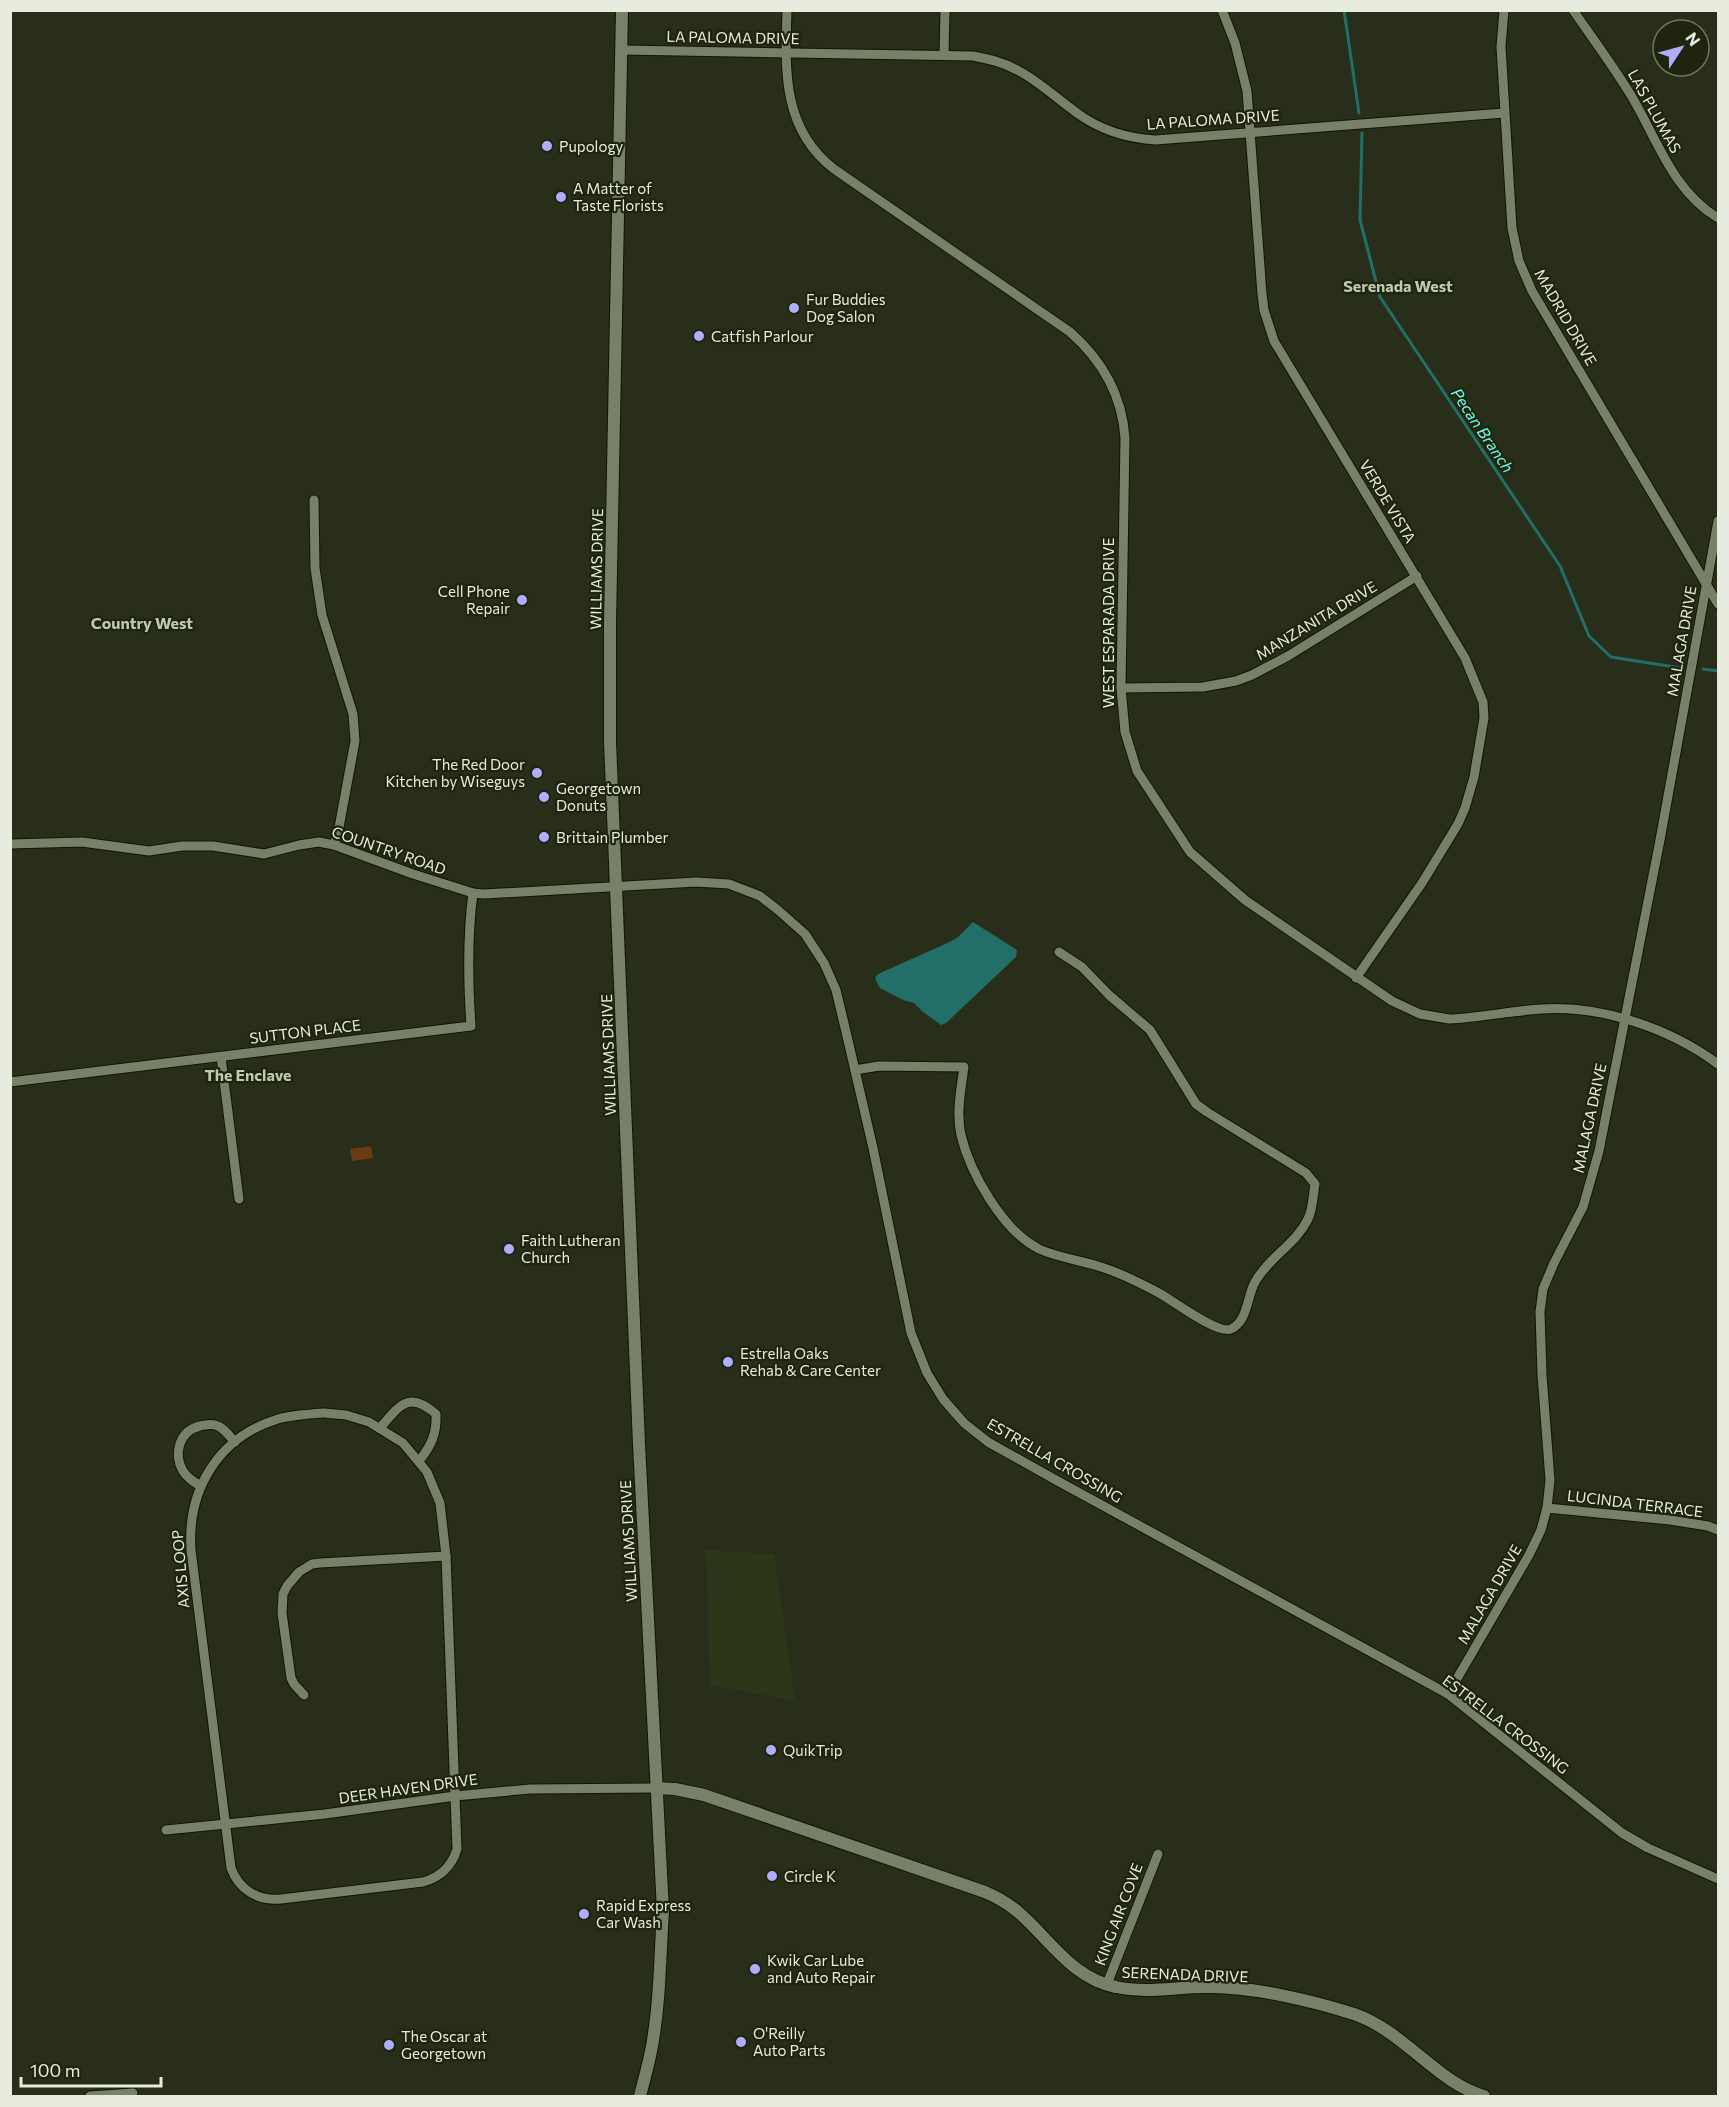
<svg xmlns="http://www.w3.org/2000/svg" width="1729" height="2107" viewBox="0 0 1729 2107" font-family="Commissioner,sans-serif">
<rect width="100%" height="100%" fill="#282e19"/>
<path fill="#2e3619" d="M706,1550L774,1554L795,1701L710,1685Z"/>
<path fill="#6a3b13" d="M371,1146L373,1158L352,1161L350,1149Z"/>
<path fill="#216f68" d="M973,922L1017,950L1016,957L946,1023L941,1025L922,1011L914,1003L903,1000L880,988L875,978L878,974L943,945L957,938Z"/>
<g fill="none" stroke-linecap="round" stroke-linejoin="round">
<g stroke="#216f68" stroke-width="3">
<path d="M1344,10L1359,113"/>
<path d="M1362,133L1360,220L1380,297L1560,566L1589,636L1611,657L1681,668"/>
<path d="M1703,669L1718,671"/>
</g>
<g stroke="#111603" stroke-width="11">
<g id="street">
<path d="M787,10C785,70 782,129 834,169L1070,332C1102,360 1122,395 1125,438L1121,688L1125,732L1137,771L1190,852L1245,900L1392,1001L1420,1014L1449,1019C1479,1018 1510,1011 1541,1009C1602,1005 1669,1028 1718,1064"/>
<path d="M1222,10L1235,43L1247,91L1262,294L1264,310L1274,341L1465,658L1483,702L1484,718L1474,777L1465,808L1458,824L1422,883L1356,978"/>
<path d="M1504,10L1501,47L1512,228L1519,261L1532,291L1718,604"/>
<path d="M1573,10C1593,39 1614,67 1632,97C1658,141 1673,191 1718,218"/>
<path d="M622,50L973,56C988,59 1003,62 1017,70C1039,81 1057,99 1077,113C1100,130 1126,138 1155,140L1504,113"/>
<path d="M944,55L945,10"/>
<path d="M314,500L315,568L322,615L353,714L355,741L338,833L334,845"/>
<path d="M1121,688L1203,687L1236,681L1252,675L1288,656L1417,576"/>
<path d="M10,844L82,842L149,851L182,846H213L264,854L299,845L319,842L334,845L413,874L473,893L484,894L696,882L729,884L760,896L778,910L805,934L824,963L836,990L847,1036L873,1148L911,1333L927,1373L943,1399L964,1423L988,1442L1054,1479L1448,1694L1622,1833L1648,1848L1718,1879"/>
<path d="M221,1057L239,1199"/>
<path d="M855,1070L879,1066L964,1067C961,1089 956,1113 961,1135C970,1173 1003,1231 1039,1249C1059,1258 1080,1260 1101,1267C1121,1273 1140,1283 1159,1293C1172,1300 1218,1335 1231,1329C1248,1321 1247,1296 1255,1282C1269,1257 1296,1244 1308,1219C1313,1209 1313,1195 1315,1184L1306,1173L1207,1112L1196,1104L1150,1030L1109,995L1082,967L1059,952"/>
<path d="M10,1082L471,1026C468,982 467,937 473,893"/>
<path d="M324,1413L346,1415L369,1422L403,1443L427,1472L440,1503L446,1556L457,1849C452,1866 441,1877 423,1882L281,1899C258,1901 239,1890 231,1868L191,1550C187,1490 218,1437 278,1419C293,1415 309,1414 324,1413Z"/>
<path d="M380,1428C400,1405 409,1390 436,1414C437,1434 431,1446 419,1461"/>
<path d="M201,1486C194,1482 187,1478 183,1471C173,1454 179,1431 200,1426C206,1425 212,1423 218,1426C225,1429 230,1437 235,1442"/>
<path d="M1547,1508L1670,1520L1708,1526L1718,1530"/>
<path d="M1448,1694L1529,1555L1541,1530L1547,1508L1550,1480L1542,1375L1540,1312L1543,1289L1554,1263L1583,1207L1599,1151L1660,840L1718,521"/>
<path d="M304,1695L294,1684L291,1678L282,1613L283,1594L287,1586L299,1572L312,1564L320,1563L446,1556"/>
<path d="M166,1830L325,1814L455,1796L530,1789L655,1788"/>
<path d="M1107,1984L1158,1854"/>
<path d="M90,2096L133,2093"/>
</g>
</g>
<g stroke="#111603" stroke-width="14">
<g id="secondary">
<path d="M622,10L610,623V742L639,1444L663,1911C660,1956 660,2002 652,2046C649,2063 644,2080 640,2096"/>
<path d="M655,1788L675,1789L704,1795L985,1892C997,1897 1007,1903 1017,1911C1049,1938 1071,1978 1116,1987C1147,1994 1180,1986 1211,1987C1254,1987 1313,2001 1354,2014C1404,2031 1437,2083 1484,2096"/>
</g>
</g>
<use href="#street" stroke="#798068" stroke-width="9"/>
<use href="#secondary" stroke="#798068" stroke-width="12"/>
</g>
<g fill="#afaefa" stroke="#1f240f" stroke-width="2">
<circle cx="547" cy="146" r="6"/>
<circle cx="561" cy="197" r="6"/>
<circle cx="794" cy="308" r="6"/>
<circle cx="699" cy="336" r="6"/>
<circle cx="522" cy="600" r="6"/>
<circle cx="537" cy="773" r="6"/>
<circle cx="544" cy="797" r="6"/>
<circle cx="544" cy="837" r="6"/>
<circle cx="509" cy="1249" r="6"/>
<circle cx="728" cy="1362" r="6"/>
<circle cx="771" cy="1750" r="6"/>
<circle cx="772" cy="1876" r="6"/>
<circle cx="584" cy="1914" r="6"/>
<circle cx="755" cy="1969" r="6"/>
<circle cx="741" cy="2042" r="6"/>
<circle cx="389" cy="2045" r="6"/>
</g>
<g text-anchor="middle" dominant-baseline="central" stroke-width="4.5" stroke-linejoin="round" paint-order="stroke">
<g font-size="15" fill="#e8ecdf" stroke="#1f240f">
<text transform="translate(733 37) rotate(1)">LA PALOMA DRIVE</text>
<text transform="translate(1655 111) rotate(61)">LAS PLUMAS</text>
<text transform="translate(1213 119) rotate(-4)">LA PALOMA DRIVE</text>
<text transform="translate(1566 317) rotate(60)">MADRID DRIVE</text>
<text transform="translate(1388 501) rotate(59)">VERDE VISTA</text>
<text transform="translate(596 569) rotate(-89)">WILLIAMS DRIVE</text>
<text transform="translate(1316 620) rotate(-31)">MANZANITA DRIVE</text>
<text transform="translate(1108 623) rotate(-90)">WEST ESPARADA DRIVE</text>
<text transform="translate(1681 641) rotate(-80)">MALAGA DRIVE</text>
<text transform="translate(389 850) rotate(19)">COUNTRY ROAD</text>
<text transform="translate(305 1031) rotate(-7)">SUTTON PLACE</text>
<text transform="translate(608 1055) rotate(-92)">WILLIAMS DRIVE</text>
<text transform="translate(1589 1118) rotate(-78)">MALAGA DRIVE</text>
<text transform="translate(1055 1460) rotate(30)">ESTRELLA CROSSING</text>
<text transform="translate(1635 1503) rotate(7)">LUCINDA TERRACE</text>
<text transform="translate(628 1541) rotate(-93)">WILLIAMS DRIVE</text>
<text transform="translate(180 1569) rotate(-95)">AXIS LOOP</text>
<text transform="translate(1489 1594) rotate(-60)">MALAGA DRIVE</text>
<text transform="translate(1506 1724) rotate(37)">ESTRELLA CROSSING</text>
<text transform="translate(408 1788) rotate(-8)">DEER HAVEN DRIVE</text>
<text transform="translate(1118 1914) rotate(-69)">KING AIR COVE</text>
<text transform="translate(1185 1974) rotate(2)">SERENADA DRIVE</text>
</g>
<g font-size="15" fill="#e8ecdf" stroke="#1f240f" text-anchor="start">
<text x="559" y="146">Pupology</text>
<text x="573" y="188">A Matter of<tspan x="573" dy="17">Taste Florists</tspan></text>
<text x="806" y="299">Fur Buddies<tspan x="806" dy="17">Dog Salon</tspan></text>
<text x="711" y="336">Catfish Parlour</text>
<text x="510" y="591" text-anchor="end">Cell Phone<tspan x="510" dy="17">Repair</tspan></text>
<text x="525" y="764" text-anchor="end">The Red Door<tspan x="525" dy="17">Kitchen by Wiseguys</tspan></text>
<text x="556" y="788">Georgetown<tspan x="556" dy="17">Donuts</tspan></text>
<text x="556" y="837">Brittain Plumber</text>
<text x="521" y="1240">Faith Lutheran<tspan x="521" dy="17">Church</tspan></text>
<text x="740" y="1353">Estrella Oaks<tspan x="740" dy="17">Rehab &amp; Care Center</tspan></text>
<text x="783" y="1750">QuikTrip</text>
<text x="784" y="1876">Circle K</text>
<text x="596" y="1905">Rapid Express<tspan x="596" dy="17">Car Wash</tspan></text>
<text x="767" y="1960">Kwik Car Lube<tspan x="767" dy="17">and Auto Repair</tspan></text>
<text x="753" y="2033">O'Reilly<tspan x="753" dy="17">Auto Parts</tspan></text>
<text x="401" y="2036">The Oscar at<tspan x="401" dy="17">Georgetown</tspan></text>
</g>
<g font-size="16" font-weight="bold" fill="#c1caaf" stroke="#1f240f">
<text x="1398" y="285">Serenada West</text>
<text x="142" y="622">Country West</text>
<text x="248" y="1074">The Enclave</text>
</g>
<g font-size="16" font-style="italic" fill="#6cf9ec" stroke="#1f240f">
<text transform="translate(1483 430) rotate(56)">Pecan Branch</text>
</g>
</g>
<rect width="1729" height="2107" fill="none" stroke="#e8ecdf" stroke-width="24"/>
<g transform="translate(1681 48) rotate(54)"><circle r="28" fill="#1f240f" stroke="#6f7462" stroke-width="1.5"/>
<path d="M0-4.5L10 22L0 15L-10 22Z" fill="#afaefa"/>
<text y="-9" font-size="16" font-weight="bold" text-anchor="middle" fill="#e8ecdf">N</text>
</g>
<path d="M21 2077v9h140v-9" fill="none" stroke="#e8ecdf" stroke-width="3"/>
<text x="30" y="2077" font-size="18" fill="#e8ecdf" stroke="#1f240f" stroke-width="4.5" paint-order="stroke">100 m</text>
</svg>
